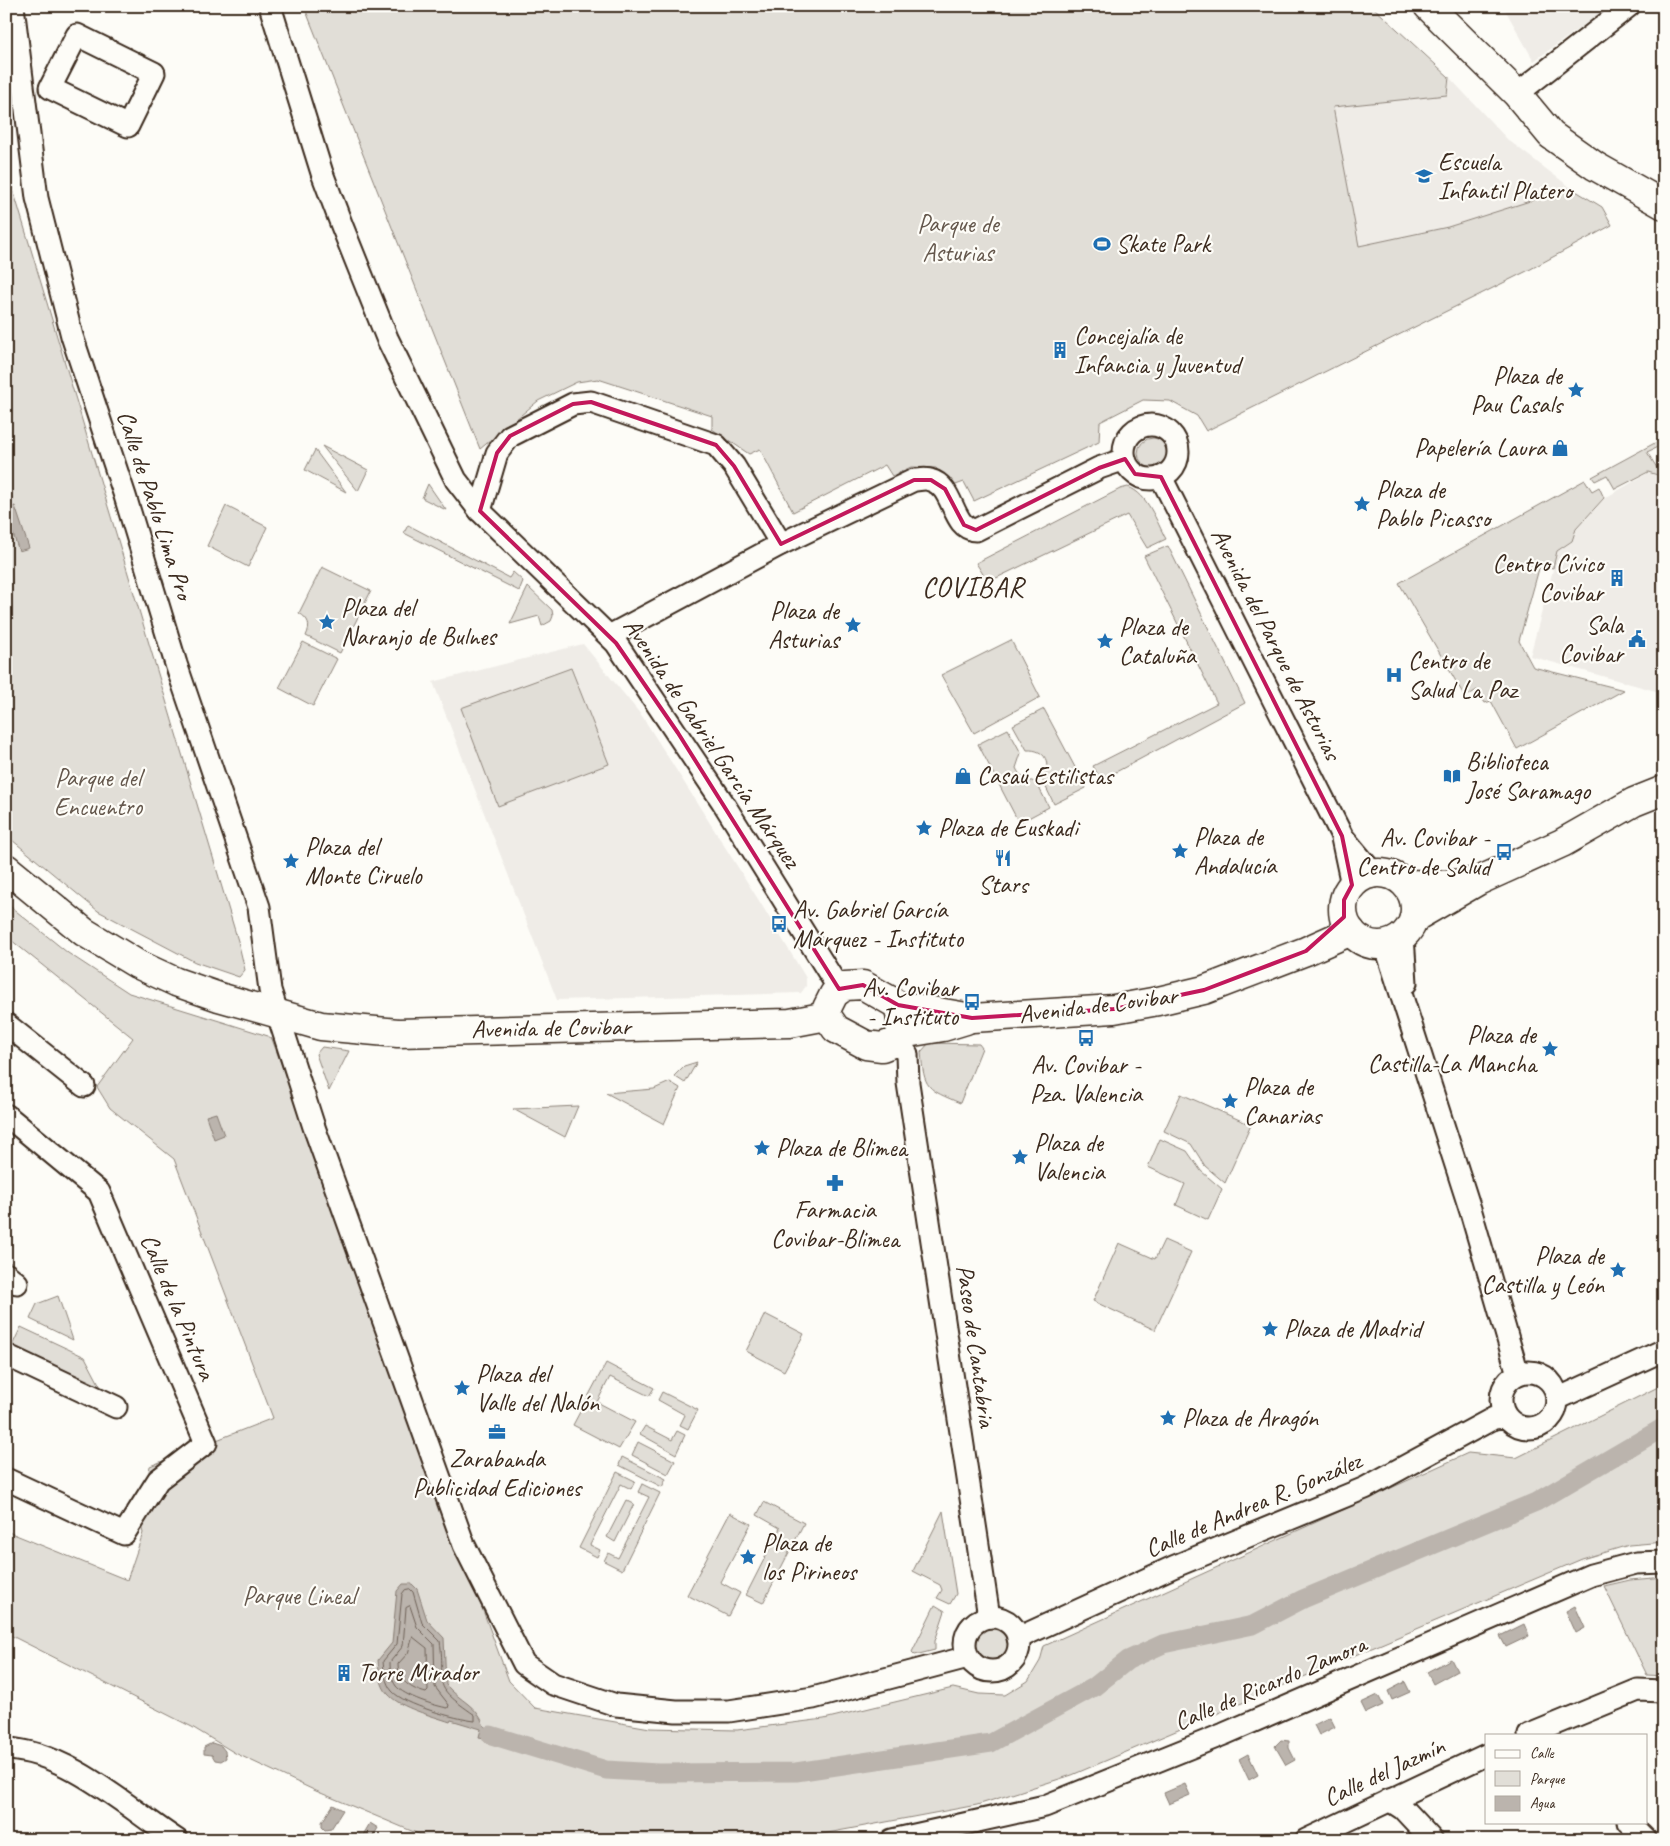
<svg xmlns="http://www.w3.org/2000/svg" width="1670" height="1846" viewBox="0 0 1670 1846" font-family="Caveat,sans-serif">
<rect width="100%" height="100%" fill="#fdfcf7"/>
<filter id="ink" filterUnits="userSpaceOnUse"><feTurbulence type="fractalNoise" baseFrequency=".02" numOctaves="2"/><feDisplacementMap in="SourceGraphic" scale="10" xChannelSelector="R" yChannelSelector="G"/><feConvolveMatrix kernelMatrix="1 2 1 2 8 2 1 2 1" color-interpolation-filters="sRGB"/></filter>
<g filter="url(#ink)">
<g fill="#efece7">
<path d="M1503,6H1610L1534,61Z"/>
<path d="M1449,77L1507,139L1571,188L1448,227L1359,246L1333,107L1447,95Z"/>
<path d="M1648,473L1664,477L1663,693L1530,656L1558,551L1572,542L1577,529L1605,498Z"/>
<path d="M583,644L642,716L758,899L806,978V986L801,993L557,1000L433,682Z"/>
</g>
<g fill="#e1ded7" stroke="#8e847a">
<path d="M304,6H1372L1449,77L1447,95L1333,107L1359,246L1448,227L1571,188L1602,207L1612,225L1527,271L1206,431L1197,416L1170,401L1143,400L1100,422L1099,442L974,501L964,482L953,486L936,468L911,467L892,476L885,465L793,512L760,449L749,454L712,429V416L598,379L577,382L538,401L480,449Z"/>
<path d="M6,166L238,941L245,970L239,977L195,962L98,911L6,835Z"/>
<circle cx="1153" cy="453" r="15"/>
<path d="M1664,438V444L1647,452L1659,471L1664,473V477L1648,472L1615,489L1607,475L1595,481L1592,477Z"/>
<path d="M322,446L368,470L358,491Z"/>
<path d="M315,450L346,492L305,470Z"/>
<path d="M1585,480L1592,491L1599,487L1604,498L1576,529L1572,541L1557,551L1553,568L1540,565L1519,641L1533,667L1624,690L1517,749L1491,701L1485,703L1477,690L1465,697L1399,583Z"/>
<path d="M428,484L446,510L422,498Z"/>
<path d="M1128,487C1148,494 1156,521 1166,539L1147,548L1127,515L988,582L976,563L1120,489Z"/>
<path d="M226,506L267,527L248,567L207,546Z"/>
<path d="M408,525L509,578L513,572L523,581L519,591L404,533Z"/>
<path d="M1168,546L1245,703L1101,780L1093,766L1217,703L1144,556Z"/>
<path d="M322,567L371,591L340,653L306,636C311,625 309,619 299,613Z"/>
<path d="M528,587L552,610L553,616L551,621L542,626L539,616L510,624Z"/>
<path d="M1011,640L1040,697L974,733L941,675Z"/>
<path d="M303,642L337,659L313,706L279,688Z"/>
<path d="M571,668L609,764L498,806L461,708Z"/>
<path d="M1044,709L1086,788L1054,804L1042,779C1052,764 1046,749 1027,750L1013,725Z"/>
<path d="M1008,729L1021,753L1016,768C1020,777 1026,780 1036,782L1049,807L1019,823L978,744Z"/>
<path d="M6,903L68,953L129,993L268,1036L272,1039L509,1681L535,1708L650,1728L737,1730L824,1719L953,1688L979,1694L1005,1695L1028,1681L1040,1661L1044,1646L1468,1453L1516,1458L1664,1384V1542L1629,1545L1582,1559L1072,1775L977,1805L790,1840H433L316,1791L235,1753L192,1727L6,1633V1531L127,1580L143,1533L140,1522L150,1466L273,1418L174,1159L110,1108L97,1087L133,1038L6,936Z"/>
<path d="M929,1043L979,1044L982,1048L960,1103C927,1089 924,1089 921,1052Z"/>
<path d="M322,1047L349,1051L329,1091L316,1054Z"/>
<path d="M697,1062L685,1083L674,1076L684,1066Z"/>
<path d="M670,1082L680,1088L664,1124L606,1093L654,1089Z"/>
<path d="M1181,1094L1251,1125L1225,1183L1205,1166L1191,1144L1164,1131Z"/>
<path d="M578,1106L565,1137L513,1109Z"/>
<path d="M1160,1139L1187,1151L1201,1171L1222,1189L1208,1220L1176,1205L1185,1184L1148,1167Z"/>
<path d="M1164,1240L1191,1252L1155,1330L1093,1301L1119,1243L1155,1259Z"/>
<path d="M58,1296L73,1340L30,1319L37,1304Z"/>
<path d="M765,1314L804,1334L784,1371L746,1351Z"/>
<path d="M21,1327L85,1357L107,1399L9,1352Z"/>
<path d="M606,1363L654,1388L649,1396L610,1377L597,1402L635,1422L619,1449L573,1425Z"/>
<path d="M662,1392L698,1410L688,1429L680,1425L685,1415L658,1400Z"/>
<path d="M645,1426L672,1440L677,1431L685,1435L676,1454L640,1434Z"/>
<path d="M638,1442L675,1461L668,1474L632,1455Z"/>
<path d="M622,1457L666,1479L662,1487L619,1465Z"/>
<path d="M617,1472L635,1481L631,1489L621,1484L590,1545L600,1550L597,1557L579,1548Z"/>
<path d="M642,1484L660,1493L622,1570L604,1561L608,1553L618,1558L649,1497L638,1492Z"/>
<path d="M626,1500L634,1504L615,1542L607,1537Z"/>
<path d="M764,1502L804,1523L763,1603L746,1595L780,1528L757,1515Z"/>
<path d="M943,1511L956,1594L950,1604L937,1598L942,1590L940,1585L913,1571Z"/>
<path d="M730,1513L751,1524L720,1582L740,1593L728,1616L687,1595Z"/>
<path d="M1664,1577V1676L1647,1675L1604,1586L1630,1580Z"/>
<path d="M935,1605L945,1611L935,1641V1650L915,1655L912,1652Z"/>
<circle cx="991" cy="1645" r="18"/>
</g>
<g fill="#bbb4ad" stroke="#887d74">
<path d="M15,506L29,548L19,551L6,514V509Z"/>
<path d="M216,1113L224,1135L214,1139L206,1116Z"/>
<path d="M403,1584H412L417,1589L427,1620L444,1638L446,1685C461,1702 477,1705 484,1726L492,1730L490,1739L479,1737L481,1729L451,1720L450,1722C433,1716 400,1708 388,1694C380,1686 379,1671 378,1660L392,1643L397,1591Z"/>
<path d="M1575,1606L1585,1628L1576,1633L1566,1611Z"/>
<path d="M1524,1624L1529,1636L1506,1647L1500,1636Z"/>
<path d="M1451,1659L1457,1671L1433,1684L1427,1672Z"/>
<path d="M1405,1682L1410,1692L1392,1700L1388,1691Z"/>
<path d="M1378,1695L1383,1705L1366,1713L1361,1703Z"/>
<path d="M1330,1717L1335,1727L1319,1735L1314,1725Z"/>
<path d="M1281,1740L1289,1741V1748L1295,1760L1286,1765L1275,1746Z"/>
<path d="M212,1743L221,1746L225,1751L226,1758L221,1761L215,1760L212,1755L204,1754V1747Z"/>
<path d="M1248,1754L1258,1775L1249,1780L1239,1759Z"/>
<path d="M1185,1784L1190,1795L1169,1804L1164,1793Z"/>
<path d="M333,1805L343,1810L331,1829L325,1830L322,1827V1822Z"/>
<path d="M370,1823L378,1828L371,1840H356L359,1834L363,1835Z"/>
</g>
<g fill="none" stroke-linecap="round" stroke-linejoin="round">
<g stroke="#6e6157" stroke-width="1">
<path d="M410,1589L413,1592L422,1623L440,1641C447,1688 427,1682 475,1715V1721C456,1719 404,1705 392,1691C385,1683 384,1671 383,1661L397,1644L402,1594L405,1590Z"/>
<path d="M410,1606L417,1627L434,1644L435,1687L449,1705L448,1708C435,1706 404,1696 396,1686C391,1679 390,1670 390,1662L403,1646L406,1608Z"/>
<path d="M413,1637L427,1648L428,1691L426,1693C411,1689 398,1681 398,1664L408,1653Z"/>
</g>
<path stroke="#bbb4ad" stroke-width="19" d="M491,1735L606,1770L658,1773L796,1772L991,1743L1094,1687L1128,1660L1163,1644L1253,1625L1303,1599L1536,1502L1664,1427"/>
<g stroke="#3b2a1e" stroke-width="25">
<g id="street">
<path d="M13,6L37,198L72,336L125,496L176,664L259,907L270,990L314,1127L464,1545L524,1664L553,1684L616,1705L676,1711H729L813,1698L968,1657"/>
<path d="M270,6L322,173L342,226L387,338L456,480L480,511L616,643L722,801L839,989"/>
<path d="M77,35L154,73L128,126L50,88Z"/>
<path d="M1517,94L1629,6"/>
<circle cx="1151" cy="452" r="27"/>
<path d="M1161,477L1342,836L1373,873"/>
<path d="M480,511L497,453L510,436L573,404L591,402L716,445L734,466L781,544"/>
<path d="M611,635L781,544L914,480C919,480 926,478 930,480C955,486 951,529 976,530L1099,468L1125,459"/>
<path d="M1342,838L1352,885"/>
<path d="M1403,936L1406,983"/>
<path d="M1385,944L1471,1212L1518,1374"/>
<path d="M6,1024L84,1086"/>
<path d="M897,1041L907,1054L908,1083L989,1617"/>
<path d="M6,1115L99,1192L206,1443L158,1480L124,1534L6,1479"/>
<path d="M6,1274L17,1283"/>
<path d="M6,1355L116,1407"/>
<circle cx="1529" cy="1400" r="28"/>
<path d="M1557,1399L1664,1350"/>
<circle cx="992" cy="1644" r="27"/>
<path d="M1018,1638L1173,1567L1365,1488L1494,1418L1505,1417"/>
<path d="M1529,1735L1638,1690L1664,1691"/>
<path d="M6,1749C67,1751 128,1808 177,1840"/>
<path d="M1389,1800L1403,1809L1432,1840"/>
<path d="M1628,1822L1646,1840"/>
<path d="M892,1840L1045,1806L1224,1734L1591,1575L1636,1563L1664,1562"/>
<path d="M1306,1840L1486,1755"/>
</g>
</g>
<g stroke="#3b2a1e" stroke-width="31">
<g id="secondary">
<path d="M1428,6L1517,94L1551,135L1595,166L1664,205"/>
<path d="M6,868L84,932L137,964L176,982L219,997L321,1026L398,1033L790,1023L827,1016"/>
<circle cx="1379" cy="909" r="36"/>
<path d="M1406,884L1446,885L1474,882"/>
<path d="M1414,918L1478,881L1562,843L1634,802L1664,790"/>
<path d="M898,1005C901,1018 904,1029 897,1041L882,1047L866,1045L836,1029L827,1016V1008L834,994L845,986L863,985L898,1005L972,1018L1114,1009L1158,1001L1204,990L1306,951L1351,931"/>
<path d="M901,1034L943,1027L966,1020"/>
</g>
</g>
<use href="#street" stroke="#fdfcf7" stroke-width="21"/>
<use href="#secondary" stroke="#fdfcf7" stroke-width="28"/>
</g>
</g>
<path fill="none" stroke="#c2185b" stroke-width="4" stroke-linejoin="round" d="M591,402L716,445L734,466L781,544L914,480H931L945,489L964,525L976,530L1099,468L1125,459L1135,474L1161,477L1342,836L1352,885L1344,900V917L1306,951L1204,990L1114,1009L972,1018L898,1005L863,985L839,989L678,733L616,643L480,511L497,453L510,436L573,404Z"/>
<defs>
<g id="school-bare" transform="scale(1.35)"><path d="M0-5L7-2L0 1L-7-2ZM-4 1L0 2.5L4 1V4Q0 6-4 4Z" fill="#1f6fb2" stroke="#fdfcf7" stroke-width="2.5" paint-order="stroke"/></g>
<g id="stadium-bare" transform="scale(1.35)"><path d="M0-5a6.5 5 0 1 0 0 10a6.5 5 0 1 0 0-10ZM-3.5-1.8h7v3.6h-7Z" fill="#1f6fb2" stroke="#fdfcf7" stroke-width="2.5" paint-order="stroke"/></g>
<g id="building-bare" transform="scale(1.35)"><path d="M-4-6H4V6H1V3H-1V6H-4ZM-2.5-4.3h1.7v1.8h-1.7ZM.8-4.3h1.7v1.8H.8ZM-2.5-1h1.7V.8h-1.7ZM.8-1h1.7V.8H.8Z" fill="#1f6fb2" stroke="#fdfcf7" stroke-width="2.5" paint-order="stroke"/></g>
<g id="sight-bare" transform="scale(1.35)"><path d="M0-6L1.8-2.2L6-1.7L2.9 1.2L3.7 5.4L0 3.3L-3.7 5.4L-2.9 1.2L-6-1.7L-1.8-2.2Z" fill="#1f6fb2" stroke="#fdfcf7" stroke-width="2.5" paint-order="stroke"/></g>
<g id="shop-bare" transform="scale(1.35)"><path d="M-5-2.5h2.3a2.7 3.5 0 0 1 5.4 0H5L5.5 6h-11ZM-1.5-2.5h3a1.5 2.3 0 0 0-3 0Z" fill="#1f6fb2" stroke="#fdfcf7" stroke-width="2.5" paint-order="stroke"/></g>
<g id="civic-bare" transform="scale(1.35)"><path d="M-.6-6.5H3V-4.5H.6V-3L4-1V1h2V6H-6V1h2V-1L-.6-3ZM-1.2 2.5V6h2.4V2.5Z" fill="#1f6fb2" stroke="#fdfcf7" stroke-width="2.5" paint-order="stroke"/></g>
<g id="hospital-bare" transform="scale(1.35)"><path d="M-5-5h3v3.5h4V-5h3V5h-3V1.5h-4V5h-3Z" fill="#1f6fb2" stroke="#fdfcf7" stroke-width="2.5" paint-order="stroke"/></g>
<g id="library-bare" transform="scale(1.35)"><path d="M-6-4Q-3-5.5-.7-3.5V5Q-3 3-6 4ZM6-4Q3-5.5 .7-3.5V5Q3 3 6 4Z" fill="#1f6fb2" stroke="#fdfcf7" stroke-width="2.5" paint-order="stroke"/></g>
<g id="bus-bare" transform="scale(1.35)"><path d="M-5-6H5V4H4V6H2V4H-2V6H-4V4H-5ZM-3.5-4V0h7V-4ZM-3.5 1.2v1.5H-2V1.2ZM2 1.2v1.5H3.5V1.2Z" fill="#1f6fb2" stroke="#fdfcf7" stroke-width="2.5" paint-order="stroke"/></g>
<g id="restaurant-bare" transform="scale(1.35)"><path d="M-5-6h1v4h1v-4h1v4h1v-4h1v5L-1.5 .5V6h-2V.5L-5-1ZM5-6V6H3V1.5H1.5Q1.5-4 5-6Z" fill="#1f6fb2" stroke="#fdfcf7" stroke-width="2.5" paint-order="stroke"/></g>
<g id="pharmacy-bare" transform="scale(1.35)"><path d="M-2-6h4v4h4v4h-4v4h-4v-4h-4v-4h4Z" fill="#1f6fb2" stroke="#fdfcf7" stroke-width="2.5" paint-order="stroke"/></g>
<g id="office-bare" transform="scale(1.35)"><path d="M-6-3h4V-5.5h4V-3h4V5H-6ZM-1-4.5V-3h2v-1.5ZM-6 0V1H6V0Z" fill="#1f6fb2" stroke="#fdfcf7" stroke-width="2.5" paint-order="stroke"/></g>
</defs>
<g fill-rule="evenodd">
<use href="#school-bare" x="1424" y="176"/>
<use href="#stadium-bare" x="1102" y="244"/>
<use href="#building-bare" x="1060" y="350"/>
<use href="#sight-bare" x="1576" y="390"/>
<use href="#shop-bare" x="1560" y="448"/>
<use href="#sight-bare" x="1362" y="504"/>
<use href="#building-bare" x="1617" y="578"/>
<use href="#sight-bare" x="327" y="622"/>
<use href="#sight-bare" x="853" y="625"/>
<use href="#civic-bare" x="1637" y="639"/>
<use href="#sight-bare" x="1105" y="641"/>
<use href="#hospital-bare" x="1394" y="675"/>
<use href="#shop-bare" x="963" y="776"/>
<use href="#library-bare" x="1452" y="776"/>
<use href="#sight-bare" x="924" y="828"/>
<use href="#sight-bare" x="1180" y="851"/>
<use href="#bus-bare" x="1504" y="852"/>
<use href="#restaurant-bare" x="1003" y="858"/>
<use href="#sight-bare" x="291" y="861"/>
<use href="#bus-bare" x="779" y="924"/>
<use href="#bus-bare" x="972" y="1002"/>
<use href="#bus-bare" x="1086" y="1038"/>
<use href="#sight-bare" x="1550" y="1049"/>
<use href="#sight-bare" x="1230" y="1101"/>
<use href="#sight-bare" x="762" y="1148"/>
<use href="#sight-bare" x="1020" y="1157"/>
<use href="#pharmacy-bare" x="835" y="1183"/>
<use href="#sight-bare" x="1618" y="1270"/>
<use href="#sight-bare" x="1270" y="1329"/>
<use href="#sight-bare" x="462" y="1388"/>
<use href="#sight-bare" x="1168" y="1418"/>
<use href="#office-bare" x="497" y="1432"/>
<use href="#sight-bare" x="748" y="1557"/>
<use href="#building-bare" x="344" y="1673"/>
</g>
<g text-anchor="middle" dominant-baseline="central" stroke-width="4.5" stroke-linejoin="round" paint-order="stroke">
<g font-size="25" fill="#3b2a1e" stroke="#fdfcf7" text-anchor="start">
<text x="1438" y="162">Escuela<tspan x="1438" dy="29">Infantil Platero</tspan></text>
<text x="1116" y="244">Skate Park</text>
<text x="1074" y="336">Concejalía de<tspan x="1074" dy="29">Infancia y Juventud</tspan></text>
<text x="1562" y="376" text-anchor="end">Plaza de<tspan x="1562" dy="29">Pau Casals</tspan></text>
<text x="1546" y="448" text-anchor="end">Papelería Laura</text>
<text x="1376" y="490">Plaza de<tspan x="1376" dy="29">Pablo Picasso</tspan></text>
<text x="1603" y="564" text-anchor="end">Centro Cívico<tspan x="1603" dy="29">Covibar</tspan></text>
<text x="341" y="608">Plaza del<tspan x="341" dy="29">Naranjo de Bulnes</tspan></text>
<text x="839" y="611" text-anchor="end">Plaza de<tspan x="839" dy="29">Asturias</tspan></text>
<text x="1623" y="625" text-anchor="end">Sala<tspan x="1623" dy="29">Covibar</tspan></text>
<text x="1119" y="627">Plaza de<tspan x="1119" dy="29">Cataluña</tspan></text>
<text x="1408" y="661">Centro de<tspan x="1408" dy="29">Salud La Paz</tspan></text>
<text x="1466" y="762">Biblioteca<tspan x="1466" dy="29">José Saramago</tspan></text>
<text x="977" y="776">Casaú Estilistas</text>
<text x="938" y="828">Plaza de Euskadi</text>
<text x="1194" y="837">Plaza de<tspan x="1194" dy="29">Andalucía</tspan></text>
<text x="1490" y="838" text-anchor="end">Av. Covibar -<tspan x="1490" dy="29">Centro de Salud</tspan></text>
<text x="305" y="847">Plaza del<tspan x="305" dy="29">Monte Ciruelo</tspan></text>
<text x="1003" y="885" text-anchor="middle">Stars</text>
<text x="793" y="910">Av. Gabriel García<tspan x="793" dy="29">Márquez - Instituto</tspan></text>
<text x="958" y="988" text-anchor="end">Av. Covibar<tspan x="958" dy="29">- Instituto</tspan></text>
<text x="1536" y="1035" text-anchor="end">Plaza de<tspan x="1536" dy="29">Castilla-La Mancha</tspan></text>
<text x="1086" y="1065" text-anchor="middle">Av. Covibar -<tspan x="1086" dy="29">Pza. Valencia</tspan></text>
<text x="1244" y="1087">Plaza de<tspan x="1244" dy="29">Canarias</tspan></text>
<text x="1034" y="1143">Plaza de<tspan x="1034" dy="29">Valencia</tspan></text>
<text x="776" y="1148">Plaza de Blimea</text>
<text x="835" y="1210" text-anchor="middle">Farmacia<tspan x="835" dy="29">Covibar-Blimea</tspan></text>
<text x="1604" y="1256" text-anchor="end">Plaza de<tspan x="1604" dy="29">Castilla y León</tspan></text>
<text x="1284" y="1329">Plaza de Madrid</text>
<text x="476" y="1374">Plaza del<tspan x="476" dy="29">Valle del Nalón</tspan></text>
<text x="1182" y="1418">Plaza de Aragón</text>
<text x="497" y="1459" text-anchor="middle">Zarabanda<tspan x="497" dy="29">Publicidad Ediciones</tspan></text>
<text x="762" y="1543">Plaza de<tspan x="762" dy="29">los Pirineos</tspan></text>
<text x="358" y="1673">Torre Mirador</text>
</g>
<g font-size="25" fill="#64574c" stroke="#fdfcf7">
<text x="958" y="224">Parque de<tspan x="958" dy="29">Asturias</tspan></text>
<text x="98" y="778">Parque del<tspan x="98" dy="29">Encuentro</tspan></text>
<text x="299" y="1596">Parque Lineal</text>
</g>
<g font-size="25" fill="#3b2a1e" stroke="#fdfcf7">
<text transform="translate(155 505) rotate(72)">Calle de Pablo Lima Pro</text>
<text transform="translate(1276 644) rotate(63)">Avenida del Parque de Asturias</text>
<text transform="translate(712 743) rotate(56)">Avenida de Gabriel García Márquez</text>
<text transform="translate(1098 1005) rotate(-7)">Avenida de Covibar</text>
<text transform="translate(551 1028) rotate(-1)">Avenida de Covibar</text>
<text transform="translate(178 1307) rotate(67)">Calle de la Pintura</text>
<text transform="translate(976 1346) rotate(82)">Paseo de Cantabria</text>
<text transform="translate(1253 1505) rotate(-23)">Calle de Andrea R. González</text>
<text transform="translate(1270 1683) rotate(-23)">Calle de Ricardo Zamora</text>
<text transform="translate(1384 1772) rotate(-25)">Calle del Jazmín</text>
</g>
<g font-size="28" letter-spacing="1" fill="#3b2a1e" stroke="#fdfcf7">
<text x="973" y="586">COVIBAR</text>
</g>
</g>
<rect width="1670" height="1846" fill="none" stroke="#fdfcf7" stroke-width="25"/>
<rect x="12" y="12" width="1645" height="1821" fill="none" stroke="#3b2a1e" stroke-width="2" filter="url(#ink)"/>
<rect x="1485" y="1734" width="162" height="90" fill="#fdfcf7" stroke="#afa8a0"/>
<rect x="1495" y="1750" width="25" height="8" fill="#fdfcf7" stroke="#afa8a0"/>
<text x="1530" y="1758" font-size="15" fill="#3b2a1e">Calle</text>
<rect x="1495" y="1771" width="25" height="15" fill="#e1ded7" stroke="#afa8a0"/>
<text x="1530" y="1784" font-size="15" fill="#3b2a1e">Parque</text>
<rect x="1495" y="1796" width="25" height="15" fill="#bbb4ad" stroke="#afa8a0"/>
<text x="1530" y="1808" font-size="15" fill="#3b2a1e">Agua</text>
</svg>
